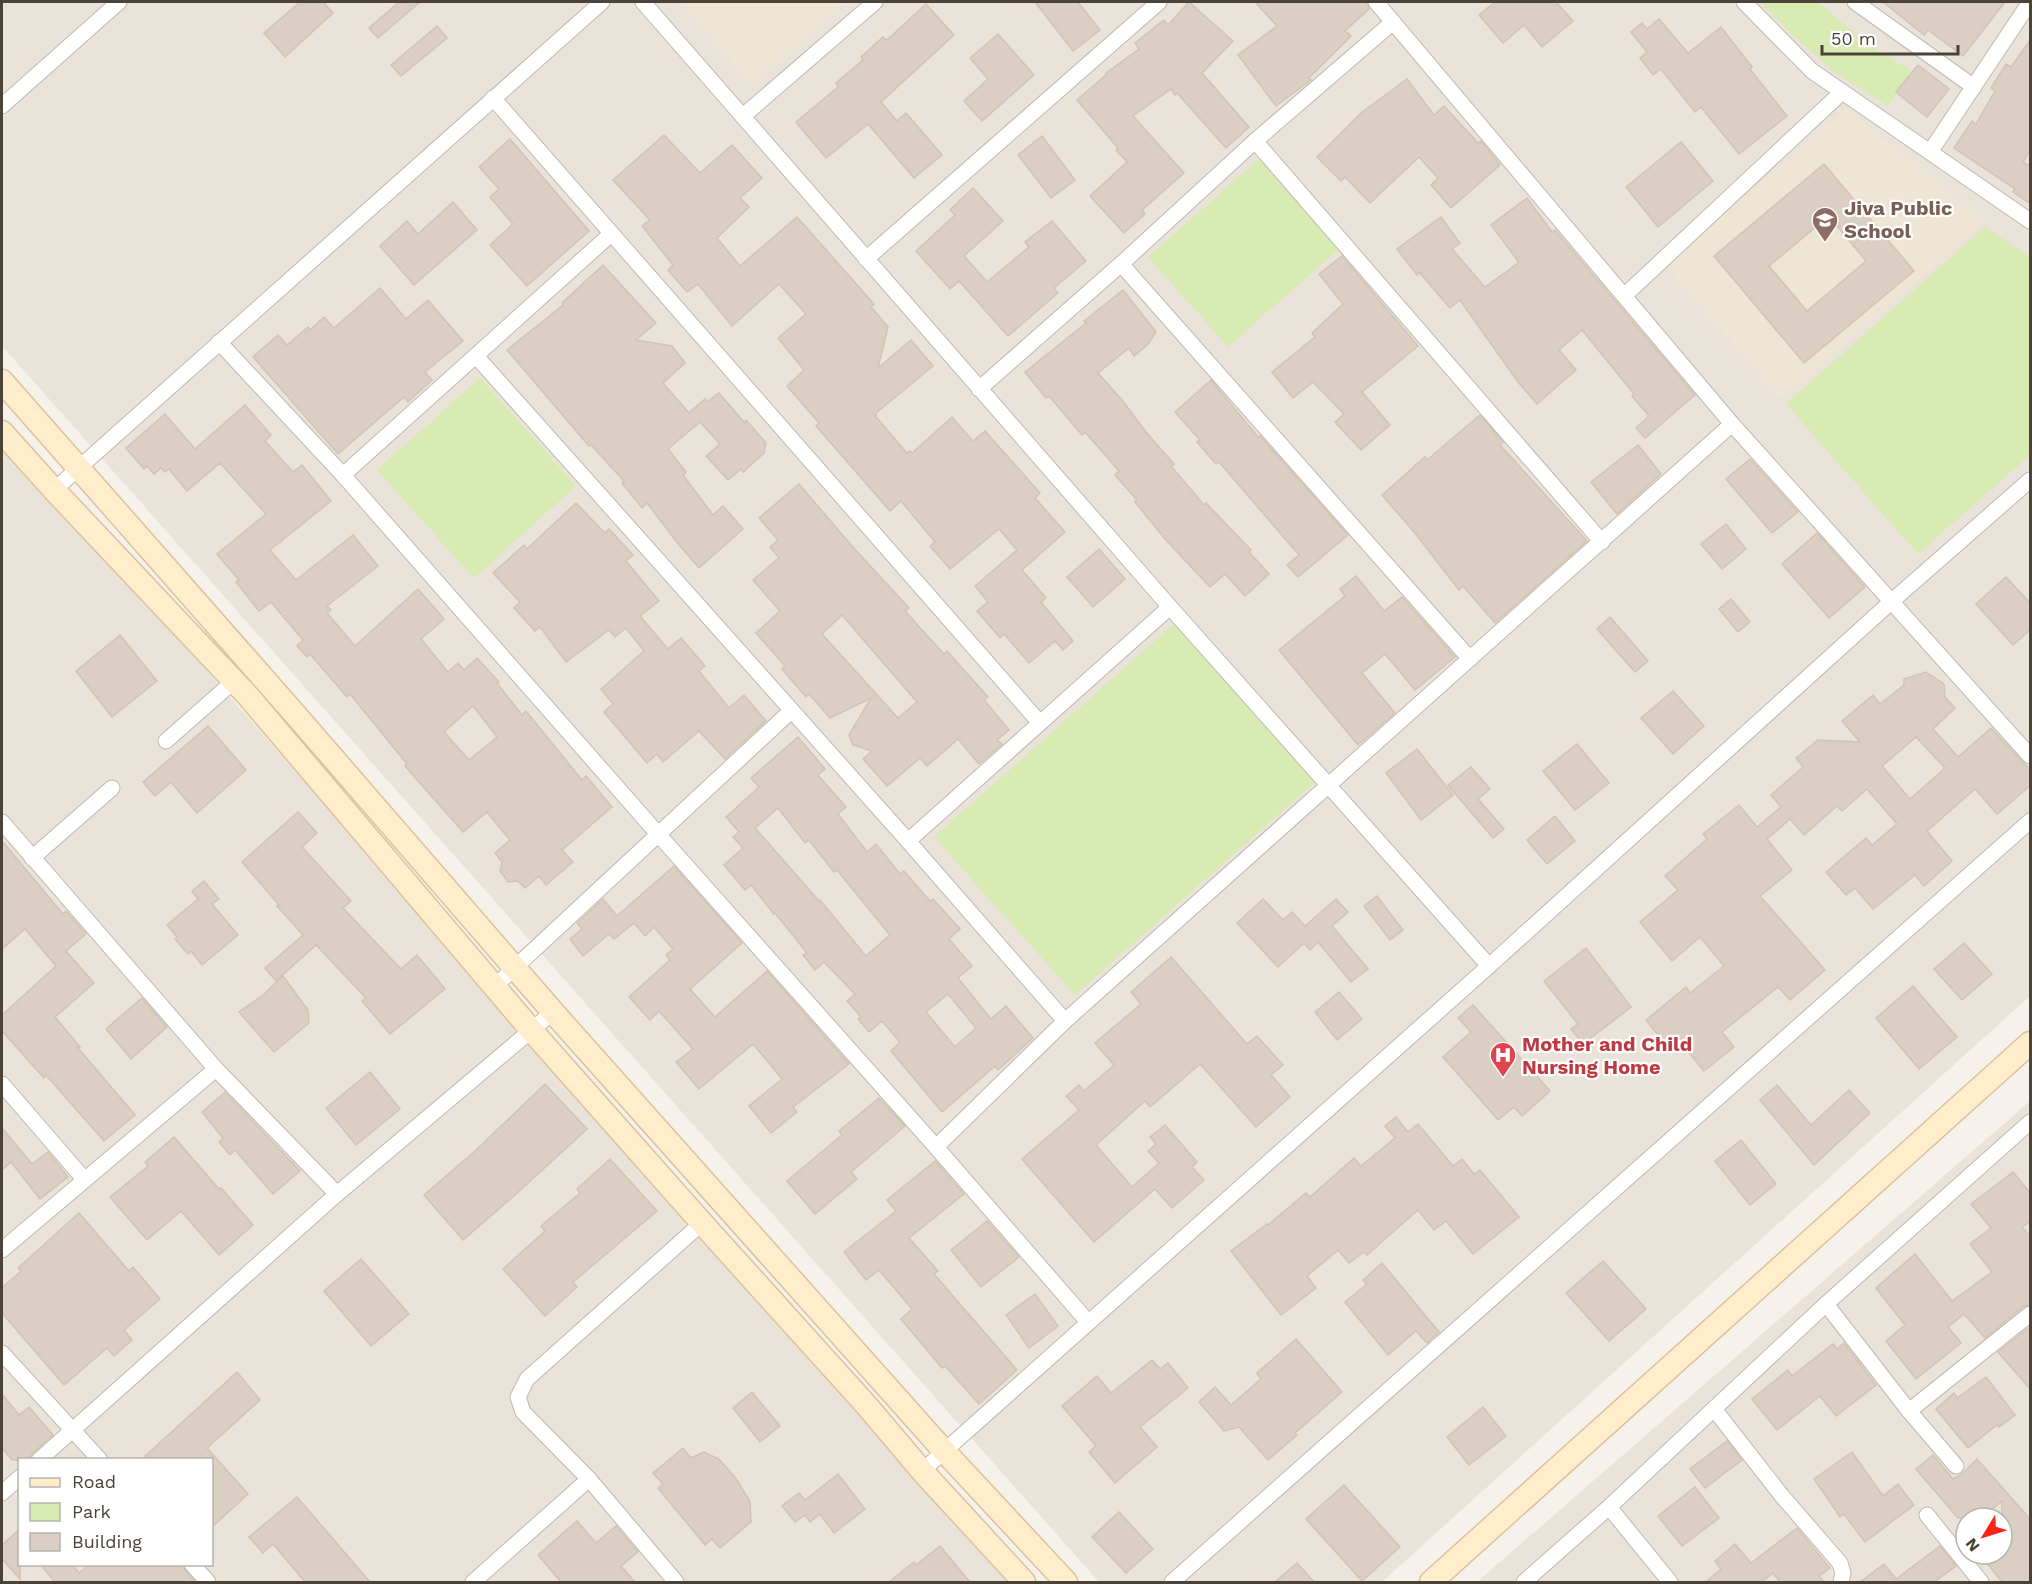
<svg xmlns="http://www.w3.org/2000/svg" width="2032" height="1584" viewBox="0 0 2032 1584" font-family="'Work Sans',sans-serif">
<rect width="100%" height="100%" fill="#f6f2eb"/>
<g fill="#eae3d9" fill-rule="evenodd">
<path d="M2,2H2030V996L1382,1582H1099L2,346Z"/>
<path d="M2,439L593,1108L1010,1582H2ZM20,1460H212V1564H20Z"/>
<path d="M2030,1101V1582H1477ZM1966,1518H2002V1554H1966Z"/>
</g>
<g fill="#efe5d5">
<path d="M681,2H845L752,83Z"/>
<path d="M1846,108L1984,222L1781,398L1666,265Z"/>
</g>
<g fill="#d8ebb3">
<path d="M1761,2H1818L1865,42L1913,72L1888,106L1833,71L1784,27Z"/>
<path d="M1261,157L1341,247L1228,347L1148,257Z"/>
<path d="M1985,227L2030,257V455L1918,554L1786,404Z"/>
<path d="M480,378L576,486L474,578L377,470Z"/>
<path d="M1174,624L1315,782L1075,995L934,837Z"/>
</g>
<g fill="#dbcfc3" stroke="#d4c3b3" stroke-width="1.5" fill-rule="evenodd">
<path d="M300,2H323L333,13L285,57L264,33Z"/>
<path d="M399,2H420L378,38L369,28Z"/>
<path d="M1035,2H1078L1100,30L1073,51Z"/>
<path d="M1189,2L1233,41L1202,73L1249,127L1226,148L1177,93L1175,95L1171,89L1133,116L1184,173L1142,210L1145,214L1124,233L1090,196L1127,162L1116,150L1118,148L1077,100L1107,74L1106,73L1139,49L1135,43L1164,20L1168,25Z"/>
<path d="M1255,2H1367L1369,9L1345,31L1351,36L1309,78L1311,80L1276,106L1238,55L1277,26Z"/>
<path d="M1495,2H1556L1573,21L1542,47L1524,25L1503,43L1479,15Z"/>
<path d="M1883,2H2005L1963,56L1928,30L1924,35Z"/>
<path d="M926,4L954,35L881,102L897,121L906,113L942,155L914,178L868,124L826,158L796,122L838,87L836,83L863,60L861,57L883,37L887,40Z"/>
<path d="M1659,19L1688,53L1721,27L1752,67L1750,69L1787,116L1739,154L1701,107L1695,112L1661,69L1653,75L1640,58L1647,52L1631,32L1642,23L1647,29Z"/>
<path d="M437,26L447,38L401,76L391,65Z"/>
<path d="M998,34L1034,75L982,121L964,101L988,79L970,58Z"/>
<path d="M2031,39V149L2023,162L2030,166L2031,165V204L2013,192L2015,189L1954,148L1972,121L1976,124L1995,91L1991,88L2006,64L2011,67Z"/>
<path d="M1918,65L1949,89L1927,117L1896,92Z"/>
<path d="M1407,79L1434,115L1444,106L1478,143L1481,141L1500,165L1451,208L1431,185L1438,178L1419,157L1370,203L1345,177L1341,181L1317,157L1361,113Z"/>
<path d="M664,135L700,173L732,145L762,178L740,198L749,207L717,238L740,266L797,217L874,304L871,307L888,327L878,368L911,340L933,366L876,413V417L907,453L910,451L912,453L952,417L973,441L985,431L1040,493L1035,498L1065,532L1022,570L1046,598L1041,602L1073,641L1063,650L1055,641L1029,663L1004,634L1000,638L977,611L988,602L975,586L1017,550L999,529L950,569L930,546L935,542L901,501L890,511L816,426L819,423L787,386L804,370L778,338L806,314L779,284L732,326L698,284L687,292L668,270L673,265L642,226L650,220L613,180Z"/>
<path d="M1042,136L1075,180L1051,198L1018,155Z"/>
<path d="M510,139L589,231L527,286L490,245L513,224L490,197L499,189L479,167Z"/>
<path d="M1681,142L1713,181L1658,227L1626,187Z"/>
<path d="M1824,164L1914,271L1804,363L1714,256ZM1829,216L1866,261L1807,311L1769,266Z"/>
<path d="M973,188L1003,221L964,256L987,282L1029,247L1025,242L1052,221L1086,261L1054,288L1058,293L1008,336L959,281L950,289L916,251L955,215L950,210Z"/>
<path d="M1527,198L1552,232L1555,230L1695,395L1645,438L1636,428L1649,416L1632,396L1634,394L1582,330L1559,350L1576,370L1537,404L1518,382L1460,300L1450,308L1419,272L1417,275L1397,249L1441,217L1460,243L1452,249L1485,287L1518,263V261L1491,225Z"/>
<path d="M453,202L477,230L414,285L380,246L407,221L418,234Z"/>
<path d="M1342,256L1418,346L1362,392L1390,425L1361,450L1335,422L1344,414L1313,382L1293,398L1272,372L1315,337L1312,333L1343,304L1319,274Z"/>
<path d="M603,265L656,323L636,340L672,346L685,363L663,383L689,413L705,399L707,402L719,393L745,423L746,420L766,443L764,453L743,472L741,469L728,480L706,456L720,444L700,422L668,449L686,472L683,475L713,515L723,506L743,529L699,568L679,545L647,503L642,508L622,483L624,481L591,445L589,446L507,350L563,305L562,303Z"/>
<path d="M380,288L406,319L428,300L463,341L425,372L432,380L408,402L404,397L338,454L253,357L278,335L287,345L308,327L310,330L324,317L334,328Z"/>
<path d="M1123,290L1156,332L1148,344L1134,356L1129,348L1098,373L1122,400L1146,432L1174,464L1171,466L1204,505L1206,503L1251,550L1249,552L1269,574L1245,596L1225,574L1210,587L1166,540L1135,502L1137,500L1115,475L1119,471L1085,432L1082,435L1049,396L1046,398L1025,372L1086,323L1084,321Z"/>
<path d="M1211,380L1258,437L1260,436L1348,535L1298,577L1287,565L1299,555L1219,462L1216,464L1197,442L1200,440L1175,412Z"/>
<path d="M245,405L271,435L265,441L293,472L302,465L331,501L270,550L296,580L353,535L378,566L327,606L331,610L327,613L355,646L418,589L444,619L421,639L448,672L458,663L464,670L477,658L499,682L497,683L522,715L526,711L582,780L586,776L612,807L562,850L573,862L546,885L539,876L525,888L518,881L508,882L500,871L502,862L495,853L510,840L487,812L463,832L405,766L407,764L350,694L347,697L310,654L307,657L297,646L303,640L271,602L259,611L236,582L239,580L217,554L266,514L220,463L187,491L169,469L165,472L161,468L154,474L147,466L144,469L126,448L165,414L195,449ZM473,706L497,737L469,760L444,732Z"/>
<path d="M1480,415L1503,442L1500,445L1587,541L1495,623L1463,586L1459,590L1415,533L1382,495L1425,457L1427,460Z"/>
<path d="M1638,445L1661,474L1617,514L1591,482Z"/>
<path d="M1750,459L1798,512L1772,533L1726,479Z"/>
<path d="M799,484L851,545L909,608L905,611L922,630L944,654L947,651L988,697L984,700L1009,730L997,740L1002,744L979,764L958,739L927,766L920,758L887,786L863,759L872,751L853,745L849,735L871,698L830,718L809,694L806,697L782,669L785,666L756,633L780,611L753,580L779,558L770,547L778,540L759,518ZM842,615L917,702L898,718L822,634Z"/>
<path d="M576,503L605,533L609,529L633,555L626,561L659,601L640,616L668,649L681,638L705,666L699,671L729,708L744,695L766,721L725,759L699,731L663,762L657,754L647,763L604,712L613,704L601,689L644,651L626,628L615,637L609,630L566,662L540,627L535,631L514,608L520,602L493,573L524,545L527,549Z"/>
<path d="M1726,524L1746,549L1722,569L1701,544Z"/>
<path d="M1817,533L1865,587L1829,618L1782,564Z"/>
<path d="M1099,549L1125,579L1093,607L1067,577Z"/>
<path d="M1356,576L1384,611L1402,597L1455,657L1415,690L1385,654L1362,673L1395,713L1358,745L1279,650L1345,596L1340,589Z"/>
<path d="M2006,577L2031,604V629L2013,645L1976,604Z"/>
<path d="M1731,599L1750,622L1738,632L1719,609Z"/>
<path d="M1610,617L1648,661L1635,672L1597,629Z"/>
<path d="M120,635L157,681L112,717L76,671Z"/>
<path d="M1926,672L1944,684L1945,697L1955,708L1933,729L1958,757L1991,728L2031,771V785L1997,814L1975,789L1927,831L1952,861L1924,886L1915,875L1873,909L1855,888L1846,895L1826,872L1866,838L1872,845L1897,824L1867,789L1842,811L1837,806L1804,835L1790,819L1767,839L1792,870L1760,896L1825,970L1790,1000L1778,987L1722,1032L1734,1047L1704,1071L1681,1043L1671,1051L1646,1020L1686,987L1690,993L1724,966L1700,937L1672,961L1640,922L1678,890L1665,876L1707,839L1703,834L1739,805L1757,827L1781,807L1771,795L1803,767L1796,758L1818,740L1860,742L1842,721L1873,695L1880,704L1904,685V679ZM1916,737L1945,768L1910,799L1882,766Z"/>
<path d="M1673,691L1704,726L1673,754L1641,718Z"/>
<path d="M208,726L246,770L197,813L171,782L155,796L143,782Z"/>
<path d="M798,737L825,769L818,775L846,807L838,814L867,852L876,844L900,874L904,871L930,901L933,899L960,929L949,939L972,966L958,978L991,1019L1006,1006L1033,1038L998,1070L995,1066L942,1112L891,1051L900,1042L882,1021L869,1032L858,1019L861,1017L847,1001L855,994L824,962L815,970L803,955L807,953L775,913L774,914L751,885L745,890L724,865L743,848L733,837L739,832L726,817L759,787L751,778ZM778,808L805,843L809,840L834,872L837,870L890,935L866,956L820,900L819,901L755,828ZM948,994L976,1028L955,1047L926,1012Z"/>
<path d="M1577,744L1609,783L1575,810L1543,771Z"/>
<path d="M1417,749L1453,795L1421,820L1386,773Z"/>
<path d="M1471,767L1490,789L1478,799L1504,829L1493,838L1448,785Z"/>
<path d="M298,812L317,833L302,847L351,901L343,908L401,969L417,955L445,989L390,1034L362,1001L366,998L316,945L276,981L265,968L303,935L277,906L279,905L242,862Z"/>
<path d="M1555,816L1575,841L1547,864L1527,840Z"/>
<path d="M2,841L63,914L66,911L86,934L66,951L94,983L55,1017L80,1047L78,1048L135,1115L104,1141L46,1075L44,1078L2,1031V1015L56,966L25,929L2,949Z"/>
<path d="M674,866L742,943L690,989L715,1017L767,971L849,1064L793,1107L797,1112L771,1133L749,1106L782,1079L753,1044L699,1089L676,1062L693,1049L659,1011L650,1020L629,997L670,960L666,955L673,949L654,927L645,936L634,923L614,939L609,934L583,956L570,939L582,929L577,923L603,899L617,916Z"/>
<path d="M204,881L219,899L212,904L238,935L202,965L191,951L188,954L175,939L177,937L167,925L198,899L192,891Z"/>
<path d="M1377,896L1403,930L1390,940L1364,906Z"/>
<path d="M1263,899L1283,920L1292,912L1305,926L1336,899L1348,912L1332,926L1368,969L1351,982L1318,942L1310,950L1304,943L1278,967L1237,923Z"/>
<path d="M1964,943L1992,974L1962,1000L1934,969Z"/>
<path d="M1586,948L1631,1007L1583,1044L1571,1029L1578,1024L1544,981Z"/>
<path d="M1171,957L1247,1044L1257,1036L1283,1065L1271,1075L1290,1097L1256,1127L1200,1064L1150,1107L1145,1101L1096,1145L1132,1187L1159,1163L1148,1151L1156,1144L1150,1137L1165,1125L1197,1162L1192,1167L1204,1180L1172,1208L1155,1189L1094,1242L1022,1159L1079,1110L1066,1096L1079,1085L1084,1091L1114,1065L1095,1043L1141,1004L1131,992Z"/>
<path d="M283,976L308,1010L309,1023L274,1052L239,1012L263,995Z"/>
<path d="M1913,986L1957,1037L1919,1069L1876,1018Z"/>
<path d="M1339,992L1362,1019L1337,1040L1315,1012Z"/>
<path d="M142,998L167,1027L131,1059L106,1029Z"/>
<path d="M1473,1005L1550,1091L1522,1116L1514,1107L1498,1120L1443,1057L1471,1032L1458,1018Z"/>
<path d="M370,1072L400,1109L356,1145L326,1108Z"/>
<path d="M545,1084L587,1129L515,1195L463,1240L424,1195L475,1151Z"/>
<path d="M1777,1085L1811,1125L1849,1090L1870,1113L1814,1165L1760,1100Z"/>
<path d="M225,1092L300,1171L273,1194L235,1150L230,1155L219,1142L223,1138L202,1112Z"/>
<path d="M879,1098L905,1126L851,1172L857,1179L815,1214L787,1181L842,1135L839,1131Z"/>
<path d="M1396,1117L1408,1132L1418,1124L1453,1166L1462,1159L1474,1174L1480,1170L1519,1217L1473,1254L1446,1221L1434,1230L1418,1210L1367,1255L1364,1252L1349,1263L1338,1250L1307,1276L1316,1288L1281,1315L1231,1251L1267,1224L1268,1225L1306,1193L1310,1197L1354,1158L1361,1166L1395,1138L1385,1126Z"/>
<path d="M2,1128L32,1164L48,1152L68,1177L40,1199L11,1162L2,1170Z"/>
<path d="M174,1137L219,1189L221,1188L253,1225L219,1255L181,1211L147,1240L110,1197L148,1166L145,1162Z"/>
<path d="M1741,1140L1776,1184L1750,1205L1715,1161Z"/>
<path d="M610,1159L657,1211L573,1282L577,1287L545,1316L503,1269L545,1231L541,1226L580,1193L577,1189Z"/>
<path d="M935,1161L964,1194L909,1238L938,1271L934,1274L1017,1370L979,1404L945,1366L942,1368L901,1319L912,1309L879,1270L866,1280L844,1252L896,1211L887,1200Z"/>
<path d="M2013,1172L2031,1194V1221L2022,1227L2031,1237V1305L2024,1306L1985,1338L1964,1314L1948,1327L1961,1343L1916,1379L1886,1341L1905,1325L1876,1288L1915,1254L1952,1301L1992,1272L1970,1244L1991,1228L1971,1204Z"/>
<path d="M79,1213L129,1271L133,1267L160,1299L124,1330L132,1340L114,1356L107,1348L64,1385L2,1313V1288L21,1271L18,1268Z"/>
<path d="M987,1221L1019,1257L981,1287L951,1250Z"/>
<path d="M361,1259L409,1314L371,1346L324,1291Z"/>
<path d="M1603,1261L1646,1309L1609,1341L1566,1293Z"/>
<path d="M1382,1263L1439,1332L1427,1343L1416,1331L1388,1355L1345,1302L1367,1284L1363,1280Z"/>
<path d="M1035,1294L1058,1326L1029,1348L1006,1315Z"/>
<path d="M2031,1326V1390L1998,1352Z"/>
<path d="M1296,1339L1342,1392L1295,1433L1297,1435L1268,1460L1239,1427L1224,1431L1199,1402L1215,1387L1231,1405L1261,1379L1257,1373Z"/>
<path d="M1844,1343L1876,1385L1836,1416L1820,1396L1777,1430L1752,1399L1788,1370L1792,1376L1833,1344L1837,1349Z"/>
<path d="M1152,1360L1160,1369L1168,1363L1188,1388L1140,1427L1157,1447L1115,1483L1089,1452L1096,1446L1062,1406L1097,1376L1111,1393Z"/>
<path d="M237,1372L260,1400L207,1448L248,1494L212,1527V1460H141Z"/>
<path d="M1986,1377L2015,1415L1999,1427L1997,1425L1968,1448L1936,1409L1954,1393L1957,1398Z"/>
<path d="M752,1392L780,1426L760,1442L733,1408Z"/>
<path d="M2,1394L19,1415L29,1407L53,1435L33,1453L28,1460H12L2,1448Z"/>
<path d="M1483,1407L1506,1436L1469,1465L1447,1437Z"/>
<path d="M1727,1441L1742,1460L1705,1488L1690,1469Z"/>
<path d="M683,1448L691,1458L704,1452L719,1459L737,1480L750,1502L751,1522L720,1548L712,1539L705,1545L658,1488L663,1484L653,1473Z"/>
<path d="M1852,1452L1883,1496L1898,1484L1914,1505L1865,1542L1844,1514L1840,1517L1814,1479Z"/>
<path d="M1933,1455L1953,1479L1962,1474L1977,1459L2031,1520V1582H2002L1980,1554H2002V1501L1982,1518H1958L1916,1469Z"/>
<path d="M838,1474L865,1509L834,1533L820,1514L810,1522L805,1515L795,1522L782,1506L799,1493L805,1500Z"/>
<path d="M1344,1485L1400,1547L1362,1581L1306,1519Z"/>
<path d="M1695,1487L1719,1518L1682,1546L1658,1516Z"/>
<path d="M297,1497L370,1582H305L273,1544L263,1553L249,1537Z"/>
<path d="M1119,1512L1153,1549L1126,1573L1092,1537Z"/>
<path d="M577,1521L596,1543L616,1526L638,1552L621,1566L635,1582H561L538,1555Z"/>
<path d="M1797,1528L1830,1568L1819,1576L1824,1582H1780L1773,1573L1762,1582H1706L1721,1569L1715,1561L1735,1544L1751,1563Z"/>
<path d="M20,1529V1579L2,1559V1545Z"/>
<path d="M940,1546L970,1582H889L914,1562L916,1565Z"/>
<path d="M1940,1546L1956,1566L1934,1582H1860L1884,1564L1896,1579Z"/>
<path d="M1297,1563L1314,1582H1275Z"/>
<path d="M40,1564H72L79,1573L90,1564H182L185,1570L195,1582H55Z"/>
</g>
<g fill="none" stroke-linecap="round" stroke-linejoin="round">
<g stroke="#c2b8ad" stroke-width="17">
<g id="street">
<path d="M643,2L1170,607L1489,966"/>
<path d="M1376,2L1732,424L2030,756"/>
<path d="M1744,2L1812,71L2030,221"/>
<path d="M1855,2L1974,87"/>
<path d="M493,98L1040,723"/>
<path d="M2,106L119,2"/>
<path d="M743,116L875,2"/>
<path d="M1255,141L1602,542"/>
<path d="M1930,152L2030,2"/>
<path d="M866,259L1159,2"/>
<path d="M1121,264L1470,659"/>
<path d="M1624,296L1842,92"/>
<path d="M219,342L343,475L658,834L936,1147L1088,1322"/>
<path d="M476,356L908,841L1065,1021"/>
<path d="M979,389L1121,264L1255,141L1393,22"/>
<path d="M343,475L611,234"/>
<path d="M54,490L602,2"/>
<path d="M166,741L234,681"/>
<path d="M2,822L216,1069L337,1194"/>
<path d="M908,841L1170,607"/>
<path d="M32,858L112,788"/>
<path d="M495,986L791,711"/>
<path d="M2,1084L84,1179"/>
<path d="M936,1147L1065,1021L1732,424"/>
<path d="M2,1250L216,1069"/>
<path d="M1826,1304L1909,1411L1956,1466"/>
<path d="M2,1353L100,1460"/>
<path d="M1714,1409L1782,1496L1840,1563L1843,1573L1841,1582"/>
<path d="M1909,1411L2030,1314"/>
<path d="M39,1460L337,1194L553,1012"/>
<path d="M922,1471L1489,966L1892,601L2030,480"/>
<path d="M2,1493L20,1477"/>
<path d="M1609,1507L1670,1582"/>
<path d="M1927,1515L1981,1582"/>
<path d="M192,1564L208,1582"/>
<path d="M473,1582L589,1479"/>
<path d="M676,1582L589,1479L523,1412L518,1397L527,1379L702,1223"/>
<path d="M1172,1582L2030,821"/>
<path d="M1524,1582L1609,1507L1826,1304L2030,1122"/>
</g>
</g>
<g stroke="#dac39c" stroke-width="25">
<g id="secondary">
<path d="M2,381L294,713L553,1012L945,1452L1066,1582"/>
<path d="M2,432L54,490L248,696L532,1031L702,1223L868,1407L922,1471L1024,1582"/>
<path d="M1431,1582L2030,1043"/>
</g>
</g>
<use href="#street" stroke="#fff" stroke-width="15"/>
<use href="#secondary" stroke="#ffedcc" stroke-width="22"/>
</g>
<defs>
<g id="school-pin" transform="scale(1.35)"><path d="M0 17L-7.5 6A9.5 9.5 0 1 1 7.5 6Z" fill="#8d6e63" stroke="#fff"/><path d="M0-5L7-2L0 1L-7-2ZM-4 1L0 2.5L4 1V4Q0 6-4 4Z" fill="#fff"/></g>
<g id="hospital-pin" transform="scale(1.35)"><path d="M0 17L-7.5 6A9.5 9.5 0 1 1 7.5 6Z" fill="#e0444e" stroke="#fff"/><path d="M-5-5h3v3.5h4V-5h3V5h-3V1.5h-4V5h-3Z" fill="#fff"/></g>
</defs>
<g fill-rule="evenodd">
<use href="#school-pin" x="1825" y="220"/>
<use href="#hospital-pin" x="1503" y="1055"/>
</g>
<g text-anchor="middle" dominant-baseline="central" stroke-width="4.5" stroke-linejoin="round" paint-order="stroke">
<g font-size="20" font-weight="bold" fill="#785e54" stroke="#fff" text-anchor="start">
<text x="1844" y="208">Jiva Public<tspan x="1844" dy="23">School</tspan></text>
</g>
<g font-size="20" font-weight="bold" fill="#be3a42" stroke="#fff" text-anchor="start">
<text x="1522" y="1044">Mother and Child<tspan x="1522" dy="23">Nursing Home</tspan></text>
</g>
</g>
<rect width="2032" height="1584" fill="none" stroke="#4b4238" stroke-width="6"/>
<rect x="18" y="1458" width="195" height="108" fill="#ffffff" stroke="#b7b3af" stroke-width="1.5"/>
<rect x="30" y="1478" width="30" height="9" fill="#ffedcc" stroke="#b7b3af" stroke-width="1.5"/>
<text x="72" y="1488" font-size="18" fill="#4b4238">Road</text>
<rect x="30" y="1503" width="30" height="18" fill="#d8ebb3" stroke="#b7b3af" stroke-width="1.5"/>
<text x="72" y="1518" font-size="18" fill="#4b4238">Park</text>
<rect x="30" y="1533" width="30" height="18" fill="#dbcfc3" stroke="#b7b3af" stroke-width="1.5"/>
<text x="72" y="1548" font-size="18" fill="#4b4238">Building</text>
<g transform="translate(1984 1536) rotate(232)"><circle r="28" fill="#ffffff" stroke="#b7b3af" stroke-width="1.5"/>
<path d="M0-4.5L10 22L0 15L-10 22Z" fill="#ff2219"/>
<text y="-9" font-size="16" font-weight="bold" text-anchor="middle" fill="#4b4238">N</text>
</g>
<path d="M1822 45v9h136v-9" fill="none" stroke="#4b4238" stroke-width="3"/>
<text x="1831" y="45" font-size="18" fill="#4b4238" stroke="#ffffff" stroke-width="4.5" paint-order="stroke">50 m</text>
</svg>
